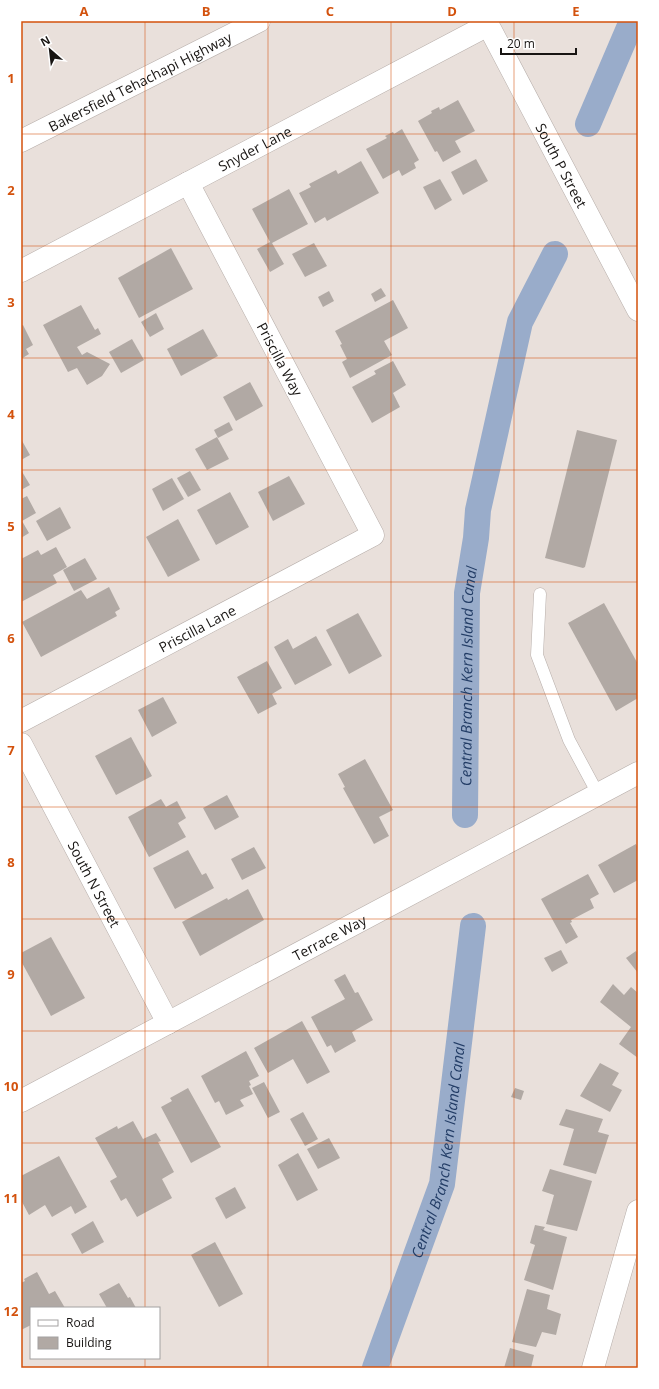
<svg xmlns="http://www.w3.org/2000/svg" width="659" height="1389" viewBox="0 0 659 1389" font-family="'Open Sans',sans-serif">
<rect width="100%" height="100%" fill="#e9e0db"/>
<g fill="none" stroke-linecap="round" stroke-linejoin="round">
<g stroke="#99acca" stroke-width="26">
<path d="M588,124L632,21"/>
<path id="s1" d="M465,815L467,593L476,538L478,510L520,322L555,254"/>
<path id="s2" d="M375,1368L442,1184L473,926"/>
</g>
</g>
<g fill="#b1a9a4">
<path d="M458,100L475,131L455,141L461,152L443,162L437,151L435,152L418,121L432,113L431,111L439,107L440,110Z"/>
<path d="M402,129L419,160L414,163L416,168L402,176L399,170L383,179L366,149L387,138L385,136L393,132L394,134Z"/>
<path d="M476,159L488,181L463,195L451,172Z"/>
<path d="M361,161L379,193L327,221L325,217L315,223L299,193L311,187L309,184L336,170L338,174Z"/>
<path d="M440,179L452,200L435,210L423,187Z"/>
<path d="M289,189L308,224L272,243L284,264L270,272L257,249L270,242L252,209Z"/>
<path d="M314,243L327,266L305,277L292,254Z"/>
<path d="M171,248L193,289L139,318L118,278Z"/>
<path d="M381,288L386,296L375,302L371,294Z"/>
<path d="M329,291L334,301L323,307L318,297Z"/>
<path d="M393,300L408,328L384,341L392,355L350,378L342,362L347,359L340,345L342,344L335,331Z"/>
<path d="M81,305L95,330L98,328L101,334L77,347L82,355L87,352L110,364L102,376L87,385L77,368L68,372L43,325Z"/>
<path d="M156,313L164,329L150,337L141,322Z"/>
<path d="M23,325L33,345L26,349L29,354L21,359V326Z"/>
<path d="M203,329L218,356L181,376L167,349Z"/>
<path d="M132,339L144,360L121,373L109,352Z"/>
<path d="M393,361L406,385L393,393L400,407L372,423L352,387L376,374L374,371Z"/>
<path d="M250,382L263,406L236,421L223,397Z"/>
<path d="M229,422L233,430L218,438L214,430Z"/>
<path d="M577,430L617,440L585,567L583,568L545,558Z"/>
<path d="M217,437L229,459L207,470L195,449Z"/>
<path d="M21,439L30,455L21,460Z"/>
<path d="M21,470L30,485L21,490Z"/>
<path d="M190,471L201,490L188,497L177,478Z"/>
<path d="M289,476L305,504L273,521L258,492Z"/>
<path d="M172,478L184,499L163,511L152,489Z"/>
<path d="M230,492L249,527L216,545L197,510Z"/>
<path d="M27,496L36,513L22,521L29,533L21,538V499Z"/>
<path d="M60,507L71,528L47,541L36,521Z"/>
<path d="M178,519L200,560L168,577L146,537Z"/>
<path d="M56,547L67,567L53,575L57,583L21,602V559L38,550L41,555Z"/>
<path d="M85,558L97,579L74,591L63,570Z"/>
<path d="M109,587L120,609L115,612L117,616L41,657L22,622L81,590L87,599Z"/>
<path d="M604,603L638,664V698L616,711L568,623Z"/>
<path d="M358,613L382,656L349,674L326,630Z"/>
<path d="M316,636L332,665L295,685L274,647L288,639L293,649Z"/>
<path d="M267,661L282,688L272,694L277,704L258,714L237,677Z"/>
<path d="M163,697L177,723L152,737L138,710Z"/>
<path d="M131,737L152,776L116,795L95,756Z"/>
<path d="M365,759L393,810L379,817L389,836L374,844L343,788L345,787L338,774Z"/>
<path d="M227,795L239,817L215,830L203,808Z"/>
<path d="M161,799L166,807L177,801L186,818L178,823L186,837L149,857L128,817Z"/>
<path d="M636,844L637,846L638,845V880L614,893L598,865Z"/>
<path d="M254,847L266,868L242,880L231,859Z"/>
<path d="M188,850L202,875L206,873L214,888L175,909L153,868Z"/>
<path d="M588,874L599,894L590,899L594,908L571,920L572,922L570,923L578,937L566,944L541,899Z"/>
<path d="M248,889L264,920L200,956L182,922L227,898L228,900Z"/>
<path d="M51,937L85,998L51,1016L21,961V953Z"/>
<path d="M561,950L568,963L552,972L544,958Z"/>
<path d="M636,951L638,954V973L626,958Z"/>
<path d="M345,974L355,993L358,992L373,1020L352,1032L356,1041L335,1053L331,1045L327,1047L311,1017L345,999L334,980Z"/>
<path d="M613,984L624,995L631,987L638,993V1058L619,1044L631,1027L600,1002Z"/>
<path d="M302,1021L330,1072L307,1084L293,1059L268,1073L254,1048Z"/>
<path d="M246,1051L259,1076L249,1081L251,1085L249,1086L253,1094L240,1100L244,1106L226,1115L219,1101L215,1103L201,1076Z"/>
<path d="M600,1063L619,1073L612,1085L622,1090L610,1112L580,1096Z"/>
<path d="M264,1082L280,1112L268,1118L252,1088Z"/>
<path d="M188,1088L221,1147L191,1163L161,1107L172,1101L170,1098Z"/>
<path d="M515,1088L524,1091L521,1100L511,1097Z"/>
<path d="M566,1109L603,1119L598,1132L609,1135L596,1174L563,1165L574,1129L559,1125Z"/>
<path d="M303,1112L318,1139L305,1146L290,1119Z"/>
<path d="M133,1121L143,1139L156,1133L161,1141L158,1142L174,1172L162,1179L172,1198L137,1217L126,1198L121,1201L110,1181L117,1177L95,1138L117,1126L118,1129Z"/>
<path d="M329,1138L340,1158L318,1169L307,1149Z"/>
<path d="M298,1153L318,1190L297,1201L278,1165Z"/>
<path d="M59,1156L87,1207L75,1214L71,1206L52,1217L45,1205L29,1215L21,1200V1176Z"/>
<path d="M550,1169L592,1181L577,1231L546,1224L554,1195L542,1191Z"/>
<path d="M235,1187L246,1208L226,1219L215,1198Z"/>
<path d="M93,1221L104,1242L82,1254L71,1234Z"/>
<path d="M535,1225L545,1227L543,1230L567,1237L553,1290L524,1280L535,1245L530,1243Z"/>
<path d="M215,1242L243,1294L219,1307L191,1255Z"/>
<path d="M37,1272L49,1294L55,1291L65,1308H31V1325L21,1330V1283L25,1281L24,1279Z"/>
<path d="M119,1283L128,1298L130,1297L136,1308H107L99,1294Z"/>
<path d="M527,1289L550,1295L547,1309L561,1314L556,1335L542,1332L536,1347L512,1342Z"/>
<path d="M510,1348L534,1355L531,1368H504Z"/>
</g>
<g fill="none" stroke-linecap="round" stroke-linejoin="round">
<g stroke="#b7aeaa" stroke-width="13">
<path id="service" d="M540,594L537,655L569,740L598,794"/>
</g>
<g stroke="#b7aeaa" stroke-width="23">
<g id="minor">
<path id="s3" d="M21,271L488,25"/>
<path id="s4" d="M21,721L373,535L188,183"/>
<path id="s5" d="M21,744L168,1023"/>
<path id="s6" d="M21,1101L638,773"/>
<path d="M593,1368L638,1211"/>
</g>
</g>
<g stroke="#b7aeaa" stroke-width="23">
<g id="tertiary">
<path id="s7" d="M486,21L638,310"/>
</g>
</g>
<g stroke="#b7aeaa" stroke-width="23">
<g id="motorway">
<path id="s8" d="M21,141L259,21"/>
</g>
</g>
<use href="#service" stroke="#fff" stroke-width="12"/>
<use href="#minor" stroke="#fff" stroke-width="22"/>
<use href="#tertiary" stroke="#fff" stroke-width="22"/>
<use href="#motorway" stroke="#fff" stroke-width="22"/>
</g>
<path fill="none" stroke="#d3520d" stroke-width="1" stroke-opacity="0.55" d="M145,21V1308M268,21V1368M391,21V1368M514,21V1368M21,134H638M21,246H638M21,358H638M21,470H638M21,582H638M21,694H638M21,807H638M21,919H638M21,1031H638M21,1143H638M21,1255H638M145,1358V1368"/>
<g text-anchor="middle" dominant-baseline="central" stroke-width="3.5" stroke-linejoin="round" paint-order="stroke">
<g font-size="14" fill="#181513" stroke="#fff">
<text stroke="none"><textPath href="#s8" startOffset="133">Bakersfield Tehachapi Highway</textPath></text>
<text stroke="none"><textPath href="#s3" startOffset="264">Snyder Lane</textPath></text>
<text stroke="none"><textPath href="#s7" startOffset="163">South P Street</textPath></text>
<text transform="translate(280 359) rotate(62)">Priscilla Way</text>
<text stroke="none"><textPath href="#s4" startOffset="199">Priscilla Lane</textPath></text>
<text stroke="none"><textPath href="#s5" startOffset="158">South N Street</textPath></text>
<text stroke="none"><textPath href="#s6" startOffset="349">Terrace Way</textPath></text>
</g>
<g font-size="15" font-style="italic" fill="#233d66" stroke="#fff">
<text stroke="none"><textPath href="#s1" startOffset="139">Central Branch Kern Island Canal</textPath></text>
<text stroke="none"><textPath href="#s2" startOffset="228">Central Branch Kern Island Canal</textPath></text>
</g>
</g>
<rect width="659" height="1389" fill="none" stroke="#ffffff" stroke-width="44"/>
<rect x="30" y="1307" width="130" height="52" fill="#ffffff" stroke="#a3a1a1"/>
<rect x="38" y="1320" width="20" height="6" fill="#ffffff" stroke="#a3a1a1"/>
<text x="66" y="1327" font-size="12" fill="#181513">Road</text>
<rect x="38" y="1337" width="20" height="12" fill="#b1a9a4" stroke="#a3a1a1"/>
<text x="66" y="1347" font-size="12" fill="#181513">Building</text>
<g transform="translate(50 50) rotate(332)" stroke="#ffffff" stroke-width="3" paint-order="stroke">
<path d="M0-3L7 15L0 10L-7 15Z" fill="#181513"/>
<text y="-6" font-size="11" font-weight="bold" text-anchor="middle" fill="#181513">N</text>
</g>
<path d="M501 48v6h75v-6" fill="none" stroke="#181513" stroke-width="2"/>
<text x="507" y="48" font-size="12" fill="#181513" stroke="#ffffff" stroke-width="3" paint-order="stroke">20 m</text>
<rect x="22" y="22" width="615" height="1345" fill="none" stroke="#d3520d" stroke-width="1.5"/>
<g font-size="13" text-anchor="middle" font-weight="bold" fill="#d3520d">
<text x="84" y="16">A</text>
<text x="206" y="16">B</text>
<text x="330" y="16">C</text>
<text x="452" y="16">D</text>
<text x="576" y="16">E</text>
<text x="11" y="83">1</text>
<text x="11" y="195">2</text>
<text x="11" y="307">3</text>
<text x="11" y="419">4</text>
<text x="11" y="531">5</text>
<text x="11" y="643">6</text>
<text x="11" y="755">7</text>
<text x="11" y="867">8</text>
<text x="11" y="979">9</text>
<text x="11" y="1091">10</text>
<text x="11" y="1203">11</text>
<text x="11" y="1316">12</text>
</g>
</svg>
